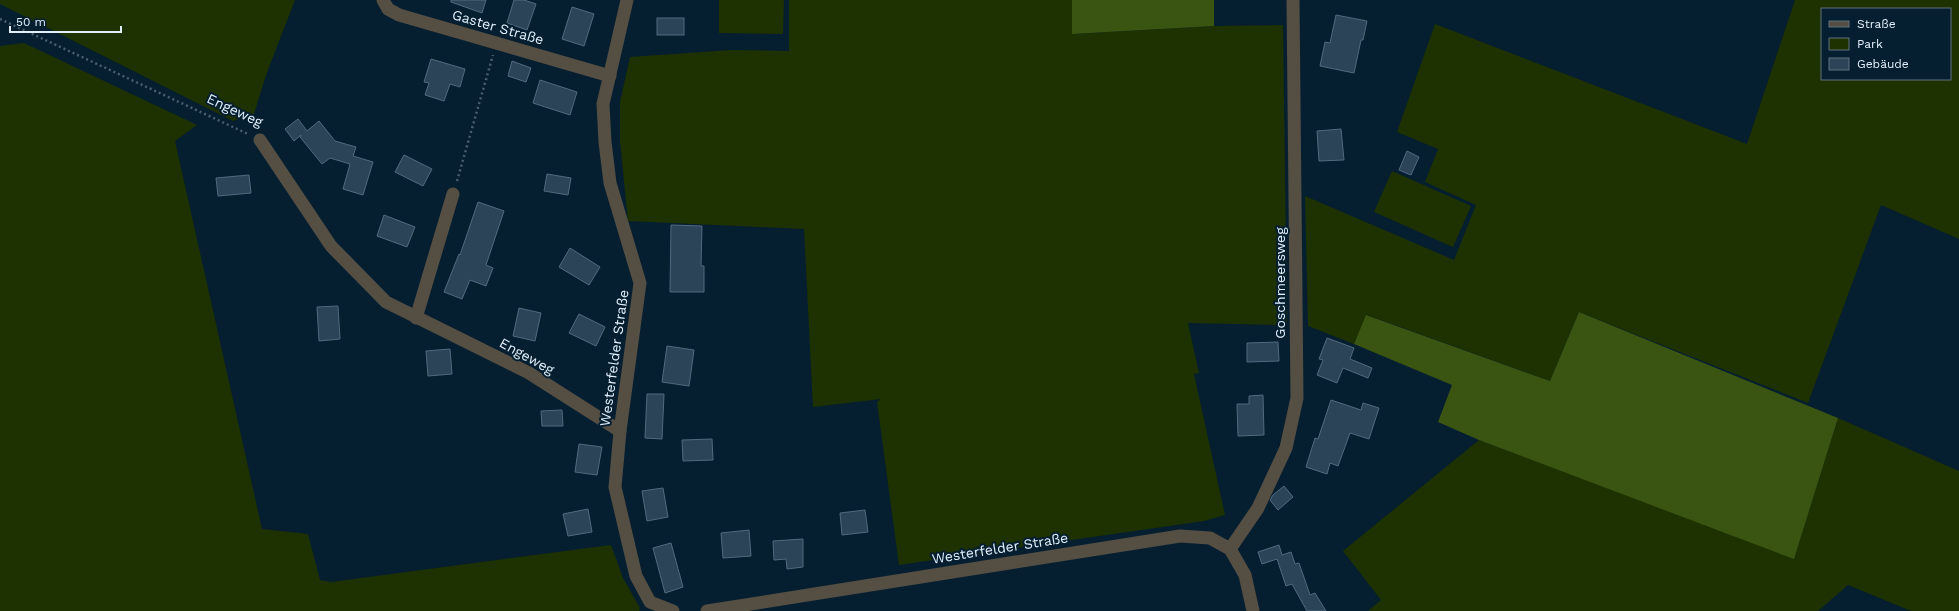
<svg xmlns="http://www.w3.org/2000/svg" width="1959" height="611" viewBox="0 0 1959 611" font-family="'Work Sans',sans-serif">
<rect width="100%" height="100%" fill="#061f30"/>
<g fill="#1e3100" fill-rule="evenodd">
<path d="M0,0H295L266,75L254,114L233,121L0,4Z"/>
<path d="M719,0H784L783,34L719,33Z"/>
<path d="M789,0H1072L1073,34L1214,26L1283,25L1287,325L1188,323L1199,373L1194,374L1225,515L1204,521L899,565L877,402L881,399L813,407L804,229L628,221L620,141V102L630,57L731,50L789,51Z"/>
<path d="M1795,0H1959V239L1881,205L1808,403L1579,312L1550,381L1367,315L1354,344L1308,326L1305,196L1454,260L1476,205L1425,182L1438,149L1397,132L1435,24L1747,144ZM1822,9H1950V79H1822Z"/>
<path d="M24,43L197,125L175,141L262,529L308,534L320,580L331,582L611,545L623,578L640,608L639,611H0V46Z"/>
<path d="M1392,171L1471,206L1453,247L1374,212Z"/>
<path d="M1838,418L1959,471V611H1911L1848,585L1818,611H1368L1381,600L1343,551L1479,440L1794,558Z"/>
</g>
<g fill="#3a5511">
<path d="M1072,0H1214V26L1072,34Z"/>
<path d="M1579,312L1838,418L1794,559L1479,440L1438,422L1452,385L1354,344L1366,315L1550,381Z"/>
</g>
<g fill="#2b4457" stroke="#516a7f">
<path d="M451,0H486L482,13L451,2Z"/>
<path d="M514,0H524L536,4L527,30L507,23Z"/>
<path d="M572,7L594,14L584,46L562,39Z"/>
<path d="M1336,15L1367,21L1363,40H1361L1354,73L1320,66L1325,42L1330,43Z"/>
<rect x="657" y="18" width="27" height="17"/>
<path d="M431,59L465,69L460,87L450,84L444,101L425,95L429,83L424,82Z"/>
<path d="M512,61L531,68L526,82L508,76Z"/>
<path d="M540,80L577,92L570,115L533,103Z"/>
<path d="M298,119L307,131L319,121L335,141L356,147L353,156L373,162L363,195L343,189L350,164L330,158L322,164L300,137L301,135L294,141L285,129Z"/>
<path d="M1341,129L1344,160L1319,161L1317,131Z"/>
<path d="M1407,151L1419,157L1411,175L1399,170Z"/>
<path d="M404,155L432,169L423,186L395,172Z"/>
<path d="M547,174L571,178L568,195L544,191Z"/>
<path d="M249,175L251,193L218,196L216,178Z"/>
<path d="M478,202L504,211L486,265L493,268L486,286L470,280L462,299L444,292L459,254L460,255Z"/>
<path d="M384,215L415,227L407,247L377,236Z"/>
<path d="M671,225L702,226L701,266H704V292H670Z"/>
<path d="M570,248L600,267L589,285L559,267Z"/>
<path d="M338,306L340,339L319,341L317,307Z"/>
<path d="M519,308L541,313L535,341L513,336Z"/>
<path d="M579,314L605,327L596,346L569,333Z"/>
<path d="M1327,338L1354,348L1350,359L1372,368L1368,378L1343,368L1337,383L1317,375L1323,360L1319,359Z"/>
<path d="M1278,342L1279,361L1247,362V343Z"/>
<path d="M667,346L694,350L689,386L662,382Z"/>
<path d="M450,349L452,374L428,376L426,351Z"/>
<path d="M647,394H664L662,439L645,438Z"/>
<path d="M1263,395L1264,435L1238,436L1237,404H1249V396Z"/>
<path d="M1331,400L1361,410L1363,403L1379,408L1369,439L1350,433L1338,466L1330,463L1327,474L1306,467L1315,438L1318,439Z"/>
<path d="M562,410L563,426H542L541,411Z"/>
<path d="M712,439L713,460L683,461L682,440Z"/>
<path d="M579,444L602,447L597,475L575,472Z"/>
<path d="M1284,486L1293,497L1278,510L1270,500L1273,495Z"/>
<path d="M663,488L668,517L647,521L642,491Z"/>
<path d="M588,509L592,532L568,536L563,514Z"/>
<path d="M865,510L868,532L842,535L840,513Z"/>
<path d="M749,530L751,556L723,558L721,533Z"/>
<path d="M803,539V567L787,569L786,559L774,560L773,541Z"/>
<path d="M671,543L683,587L665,593L653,548Z"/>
<path d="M1279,545L1282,555L1291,552L1295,564L1299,563L1310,595L1315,593L1326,611H1307L1292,584L1286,586L1277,559L1262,564L1258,552Z"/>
</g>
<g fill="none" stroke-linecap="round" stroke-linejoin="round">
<g stroke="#495e6e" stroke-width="2.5" stroke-dasharray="2 3" stroke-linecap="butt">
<path d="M0,19L248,134"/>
<path d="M457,181L493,55"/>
</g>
<g stroke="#544e43" stroke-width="13">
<path d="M383,0L388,9L399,15L610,76"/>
<path d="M627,0L603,104L605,142L610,183L640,283L620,431L615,487L636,576L650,602L673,611"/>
<path d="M260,140L331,246L386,302L529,373L620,431"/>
<path d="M416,318L453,194"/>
<path d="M1230,549L1258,508L1286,448L1297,398L1293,0"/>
<path d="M707,611L1180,536L1210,538L1230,549L1245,575L1253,611"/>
</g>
</g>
<g text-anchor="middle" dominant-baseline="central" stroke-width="4" stroke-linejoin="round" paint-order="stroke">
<g font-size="14" fill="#e1effb" stroke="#061f30">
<text transform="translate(498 27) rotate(16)">Gaster Straße</text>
<text transform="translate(235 110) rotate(25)">Engeweg</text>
<text transform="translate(1280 283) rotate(-90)">Goschmeersweg</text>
<text transform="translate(527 356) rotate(29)">Engeweg</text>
<text transform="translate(614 358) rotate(-82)">Westerfelder Straße</text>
<text transform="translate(1000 548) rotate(-9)">Westerfelder Straße</text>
</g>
</g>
<rect x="1821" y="8" width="130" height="72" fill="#061f30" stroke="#5e7281"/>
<rect x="1829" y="21" width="20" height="6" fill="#544e43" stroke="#5e7281"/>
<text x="1857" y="28" font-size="12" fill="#e1effb">Straße</text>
<rect x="1829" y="38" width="20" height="12" fill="#1e3100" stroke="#5e7281"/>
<text x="1857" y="48" font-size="12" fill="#e1effb">Park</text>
<rect x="1829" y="58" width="20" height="12" fill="#2b4457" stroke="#5e7281"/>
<text x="1857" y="68" font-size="12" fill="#e1effb">Gebäude</text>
<path d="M10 26v6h111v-6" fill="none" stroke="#e1effb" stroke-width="2"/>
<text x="16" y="26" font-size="12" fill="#e1effb" stroke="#061f30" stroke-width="3" paint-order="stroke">50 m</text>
</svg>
